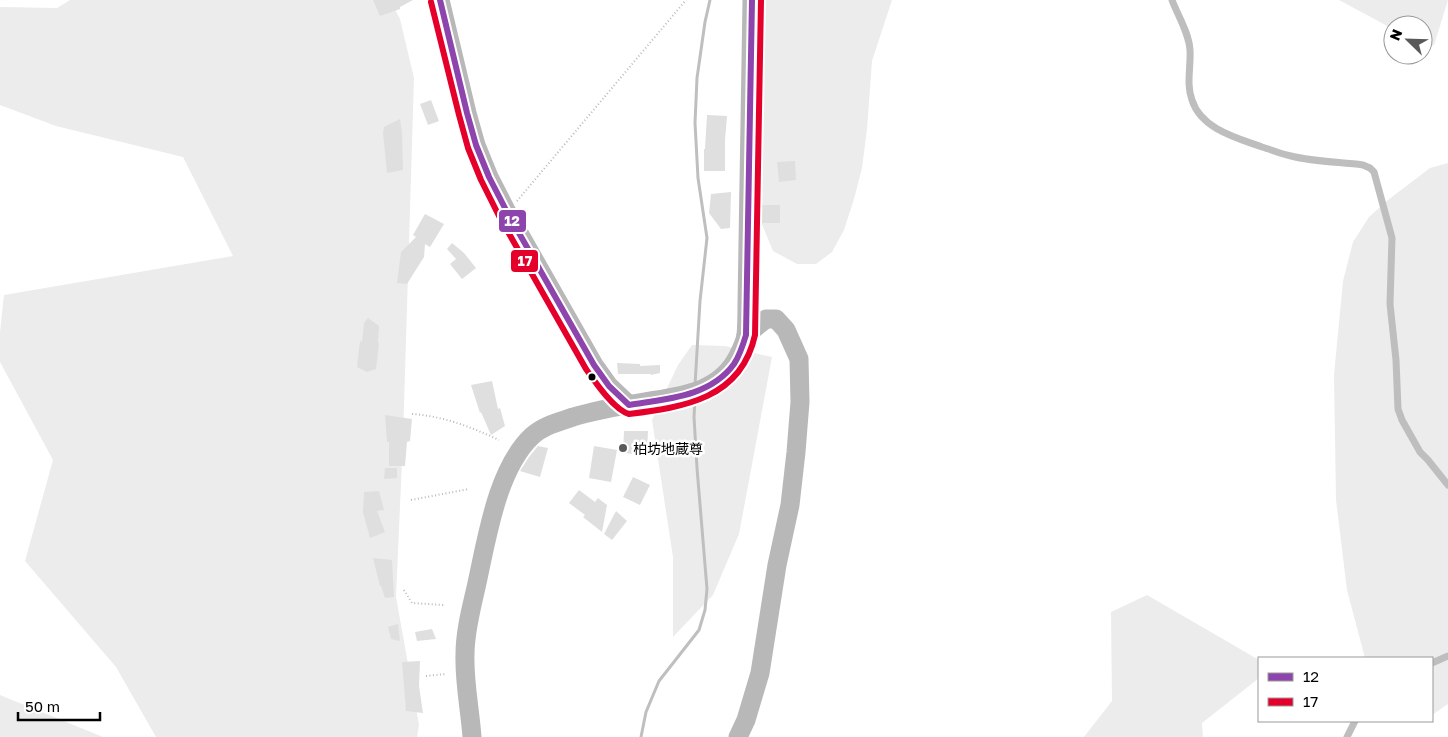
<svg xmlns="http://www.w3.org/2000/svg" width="1448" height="737" viewBox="0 0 1448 737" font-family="'Golos Text','Noto Sans JP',sans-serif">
<rect width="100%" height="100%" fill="#fff"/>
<g fill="#ececec">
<path d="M70,0H390L400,19L414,78L403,438L396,597L419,725L417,737H156L116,667L25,561L53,460L0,362V332L4,295L233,256L183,157L56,126L0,105V7L57,8Z"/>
<path d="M766,0H892L872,61L867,129L862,168L854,199L844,230L832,252L816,264H797L773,251L761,222L757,186L762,98V28Z"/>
<path d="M1339,0H1448L1434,45L1424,49L1423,48V25H1393V29Z"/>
<path d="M1448,163V704L1432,715V658H1365L1347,590L1336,500L1334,375L1343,281L1353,242L1369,217L1388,200L1430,168Z"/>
<path d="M692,345L725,346L772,357L739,534L713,595L673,637V557L652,420L678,365Z"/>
<path d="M1147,595L1259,660V678L1202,723L1203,737H1084L1112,701L1111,612Z"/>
<path d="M0,695L103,737H0Z"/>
</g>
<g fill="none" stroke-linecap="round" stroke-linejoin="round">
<g stroke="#bfbfbf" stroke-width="3">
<path d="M695,385L700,301L707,238L698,178L695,123L697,78L705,22L710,0"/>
<path d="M641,737L646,712L659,681L699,630L705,610L707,589L697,468L694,417L695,399"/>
</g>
</g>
<g fill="#dfdfdf">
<path d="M373,0H413L400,7V9L380,16Z"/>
<path d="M431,100L439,121L428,125L420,104Z"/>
<path d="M707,115L727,116L725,140V171H704V149H705Z"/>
<path d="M400,119L402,133L403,170L387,173L383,133L384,127Z"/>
<path d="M795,161L796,180L779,182L777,162Z"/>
<path d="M731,192L730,228L721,229L709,213L711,194Z"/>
<rect x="760" y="205" width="20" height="18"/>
<path d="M425,214L444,224L430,247L425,244L424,257L407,284L397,283L401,252L416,237L413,235Z"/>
<path d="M452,243L464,253L476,268L462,279L450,264L456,259L447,249Z"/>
<path d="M368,318L379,326L378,343H379L376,369L367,372L357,367L360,341L362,342L364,323Z"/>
<path d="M617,363L640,364V366L660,365V373L651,375V374H618Z"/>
<path d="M492,381L498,409L500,408L505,426L491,435L481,412L480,413L471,385Z"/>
<path d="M385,415L412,419L410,441L407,442L405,466H389V442H387Z"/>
<path d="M624,431H648L647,455L623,453Z"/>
<path d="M538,446L548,448L540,477L520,471L529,457Z"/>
<path d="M594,446L617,450L611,482L589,478Z"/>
<path d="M385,468H397V478L384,479Z"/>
<path d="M633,477L650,485L640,505L623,497Z"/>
<path d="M579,490L595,502L598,498L607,505L602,532L583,517L585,515L569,503Z"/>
<path d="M379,491L384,510L377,511L385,532L370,538L363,512L364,492Z"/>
<path d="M616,511L627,521L612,540L604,534Z"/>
<path d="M373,558L392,560L394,597L385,598L381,586H380Z"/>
<path d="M398,624L400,641L391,639L388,627Z"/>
<path d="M432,629L436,639L417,641L415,632Z"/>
<path d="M420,661L419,686L423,713L406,711L402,662Z"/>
</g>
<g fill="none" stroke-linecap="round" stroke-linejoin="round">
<g stroke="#b9b9b9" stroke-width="2" stroke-dasharray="1 2.5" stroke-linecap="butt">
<path d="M517,201L686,0"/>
<path d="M412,414C443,416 471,427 499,440"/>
<path d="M411,500L469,489"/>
<path d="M404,590L412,603L444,605"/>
<path d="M426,676L446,674"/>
</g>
<g stroke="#bebebe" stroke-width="7">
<path d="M1172,0C1178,16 1189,33 1190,50C1191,67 1186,84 1192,100C1201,129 1237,138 1262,147C1272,150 1281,154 1291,156C1315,162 1340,162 1363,165L1370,168L1374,172L1392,238L1390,304L1396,360L1398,409L1402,420L1420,452L1428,460L1448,485"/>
<path d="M1432,663L1448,656"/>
<path d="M1347,737L1355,721"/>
</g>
<g stroke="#b8b8b8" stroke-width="19">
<path d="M440,0L467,113L476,145L489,177L507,212L594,365L609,386L629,405"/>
<path d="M472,737C470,709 464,682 465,654C465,630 472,606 477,583C487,538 497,469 532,436C544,425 559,422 573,417C596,410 620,406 644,402C680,396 720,393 738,356C741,350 745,342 746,335C747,325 747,314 747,304L752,0"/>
<path d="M738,737L746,720L760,673L777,565L790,505L796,452L800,402L799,359L786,330L776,319H766L746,335"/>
</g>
<g stroke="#fff" stroke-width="10">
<path id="bus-1" d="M440,0L467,113L476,145L489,177L507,212L594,365L609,386L629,405C666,399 710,397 734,364C740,355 743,345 746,335L752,0"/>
</g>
<g stroke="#fff" stroke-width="10">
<path id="bus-2" d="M431,2L459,115L468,148L481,180L499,216L586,369C595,382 614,410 629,414C684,407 741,399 755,335L761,0"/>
</g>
<use href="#bus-1" stroke="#8e44ad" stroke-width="6"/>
<use href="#bus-2" stroke="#e4002b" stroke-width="6"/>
</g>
<circle fill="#000" stroke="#fff" stroke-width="2" cx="592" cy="377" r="4.5"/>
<circle fill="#595959" stroke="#fff" stroke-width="2" cx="623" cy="448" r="5"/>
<g text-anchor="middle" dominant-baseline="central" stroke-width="5" stroke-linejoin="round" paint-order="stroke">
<g font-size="14" fill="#000" stroke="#fff" text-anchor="start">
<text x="633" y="448">柏坊地蔵尊</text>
</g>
</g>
<g stroke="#fff" stroke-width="2">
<rect x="498" y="209" width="29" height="24" rx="5" fill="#8e44ad"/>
<rect x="510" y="249" width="29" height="24" rx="5" fill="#e4002b"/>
</g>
<g font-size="14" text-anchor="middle" font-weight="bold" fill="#fff">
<text x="512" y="226">12</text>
<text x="525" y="266">17</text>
</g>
<rect x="1258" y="657" width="175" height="65" fill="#ffffff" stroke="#999999"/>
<rect x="1268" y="673" width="25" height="8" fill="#8e44ad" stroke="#999999"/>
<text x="1303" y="682" font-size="15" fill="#000000">12</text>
<rect x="1268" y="698" width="25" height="8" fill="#e4002b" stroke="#999999"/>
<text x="1303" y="707" font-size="15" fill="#000000">17</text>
<g transform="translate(1408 40) rotate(293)"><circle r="24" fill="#ffffff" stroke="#999999"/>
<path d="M0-4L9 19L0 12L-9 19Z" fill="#595959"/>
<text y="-8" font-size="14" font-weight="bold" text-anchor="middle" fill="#000000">N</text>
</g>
<path d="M18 712v8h82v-8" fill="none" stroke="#000000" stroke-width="2.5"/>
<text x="25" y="712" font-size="15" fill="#000000" stroke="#ffffff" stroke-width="4" paint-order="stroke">50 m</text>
</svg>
